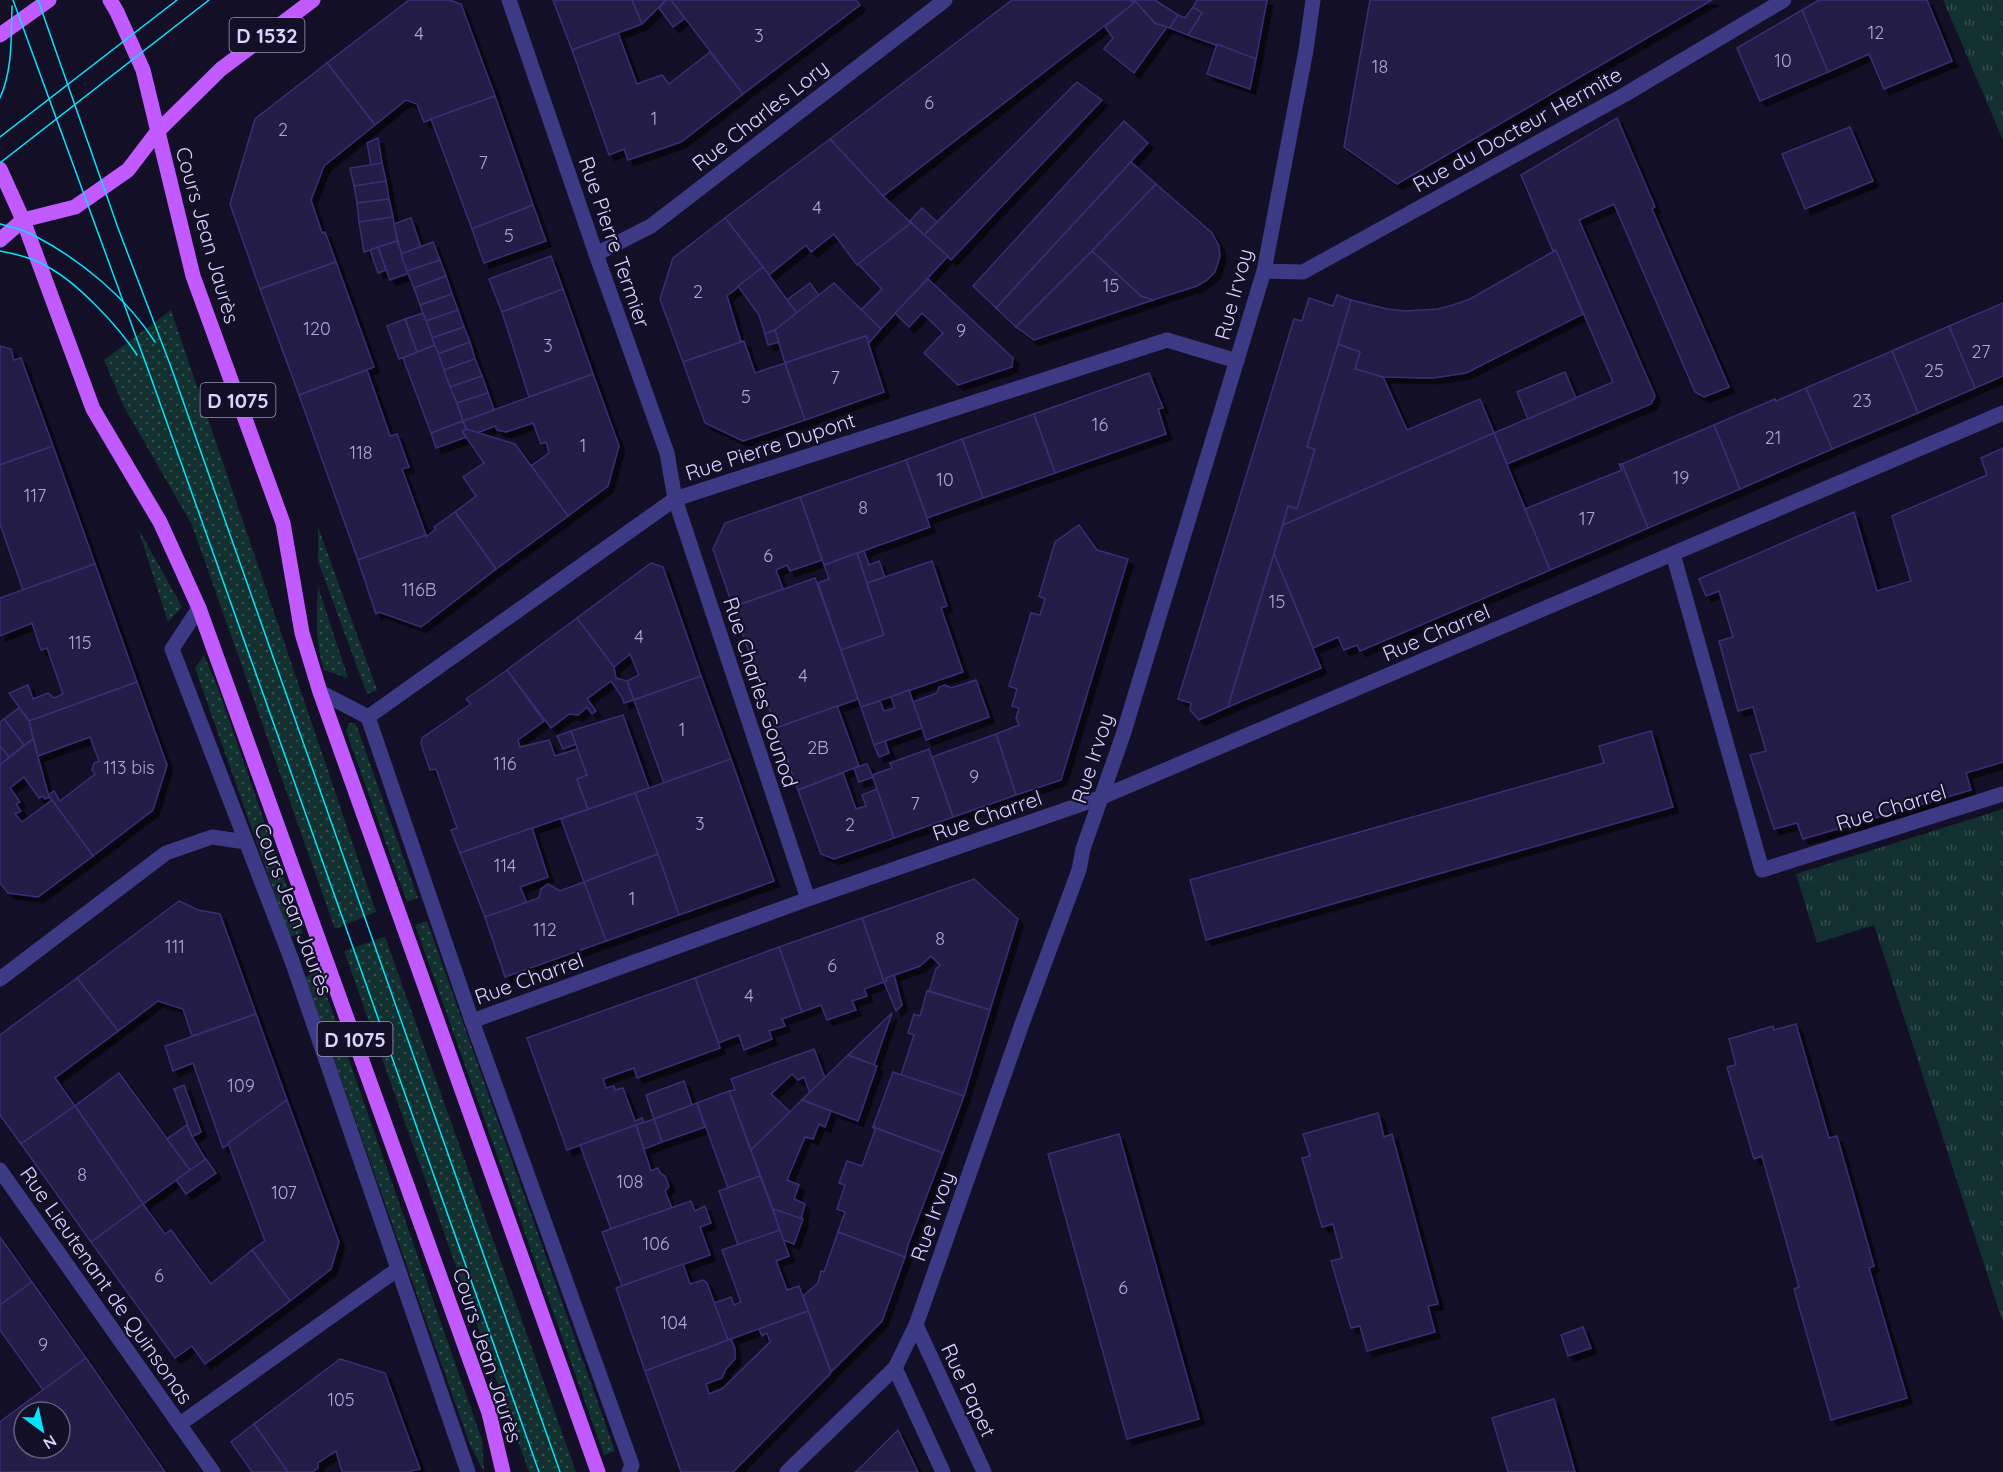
<svg xmlns="http://www.w3.org/2000/svg" width="2003" height="1472" viewBox="0 0 2003 1472" font-family="Quicksand,sans-serif">
<defs>
<pattern id="grass-dots" width="8" height="8" patternUnits="userSpaceOnUse" patternTransform="scale(1.5)"><rect width="8" height="8" fill="#12302f"/><path d="M2 2h.1M6 6h.1" fill="none" stroke="#344d4e" stroke-width="1.8" stroke-linecap="round"/></pattern>
<pattern id="park-tufts" width="24" height="20" patternUnits="userSpaceOnUse" patternTransform="scale(1.5)"><rect width="24" height="20" fill="#12302f"/><path d="M3 7l-1-3M5 7V3M7 7l1-3M15 17l-1-3M17 17v-4M19 17l1-3" fill="none" stroke="#344d4e"/></pattern>
<filter id="shadow"><feDropShadow dx="5.5" dy="5.5" stdDeviation="0" flood-color="#0009"/></filter>
</defs>
<rect width="100%" height="100%" fill="#130f26"/>
<g fill="url(#grass-dots)">
<path d="M171,310L376,912L335,929L192,525L123,405L104,360Z"/>
<path d="M318,527L377,690L367,694L318,561Z"/>
<path d="M138,528L182,607L168,622Z"/>
<path d="M318,587L348,678L324,670C315,643 316,616 318,587Z"/>
<path d="M204,655L218,688L303,933L290,937L195,668Z"/>
<path d="M349,723H355L357,727L418,898L407,902L346,731Z"/>
<path d="M427,921L615,1451L604,1455L415,925Z"/>
<path d="M384,937H385L576,1472H529L344,951Z"/>
<path d="M318,971L482,1440L484,1472L470,1445L305,977Z"/>
</g>
<g fill="url(#park-tufts)">
<path d="M1943,0H2003V140Z"/>
<path d="M2003,809V1320H2002L1874,925L1817,943L1796,874Z"/>
</g>
<g fill="#241b47" stroke="#3b2d73" stroke-width="1.5" fill-rule="evenodd" filter="url(#shadow)">
<path d="M409,0H449L461,4L495,96L424,122L417,104L406,100L375,125L327,63Z"/>
<path d="M553,0H632L642,24L572,50Z"/>
<path d="M632,0H666L642,24Z"/>
<path d="M666,0H671L685,18L673,27L659,8Z"/>
<path d="M671,0H856L860,5L743,94Z"/>
<path d="M1012,0H1131L1134,3L883,196L830,139Z"/>
<path d="M1131,0H1134L1155,23L1167,27L1134,73L1104,49L1113,38L1105,27L1134,3Z"/>
<path d="M1134,0H1155L1178,15L1170,28L1155,23Z"/>
<path d="M1197,0H1267L1256,59L1188,35L1202,13L1193,7Z"/>
<path d="M1370,0H1712L1397,184L1344,147Z"/>
<path d="M1819,0H1927L1952,61L1884,89L1869,54L1828,72L1802,10Z"/>
<path d="M1193,7L1202,13L1188,35L1170,28L1178,15L1185,18Z"/>
<path d="M1802,10L1828,72L1760,101L1737,48Z"/>
<path d="M618,33L637,84L662,75L669,84L710,52L743,94L681,142L628,160L624,149L609,155L572,50Z"/>
<path d="M1217,44L1256,59L1250,89L1207,74Z"/>
<path d="M327,63L375,125L324,166L311,200L322,233L325,232L336,262L260,289L230,204L255,119Z"/>
<path d="M1077,82L1102,100L951,260L924,235Z"/>
<path d="M495,96L533,205L472,229L431,119Z"/>
<path d="M1617,118L1655,207L1652,209L1729,387L1704,397L1695,392L1614,204L1579,220L1655,396L1651,404L1507,464L1494,433L1613,382L1556,250L1553,251L1521,175Z"/>
<path d="M1124,121L1148,143L996,308L973,286Z"/>
<path d="M1850,127L1873,181L1805,209L1782,154Z"/>
<path d="M378,138L382,163L371,165L367,143Z"/>
<path d="M830,139L883,196L911,223L857,265L834,234L811,252L806,245L769,275L725,218Z"/>
<path d="M1131,162L1156,184L1092,251L1016,327L996,308Z"/>
<path d="M382,163L386,181L354,186L350,168Z"/>
<path d="M386,181L389,199L357,203L354,186Z"/>
<path d="M1156,184L1212,233L1219,246L1220,256L1215,272L1207,280L1197,286L1153,300L1141,296L1092,251Z"/>
<path d="M389,199L393,217L359,222L357,203Z"/>
<path d="M533,205L546,241L484,263L472,229Z"/>
<path d="M922,208L937,222L924,235L910,221Z"/>
<path d="M393,217L397,241L364,252L359,222Z"/>
<path d="M411,218L421,247L401,254L394,224Z"/>
<path d="M725,218L763,267L727,296L741,342L683,362L660,299L673,258Z"/>
<path d="M911,223L948,256L881,329L861,310L882,289L858,264Z"/>
<path d="M397,241L409,273L390,280L378,247Z"/>
<path d="M433,242L440,260L407,271L401,254Z"/>
<path d="M378,247L386,270L378,273L370,250Z"/>
<path d="M1556,250L1583,314L1466,373L1433,378L1383,377L1355,369L1360,352L1338,344L1351,300L1387,309L1405,311L1438,309L1453,305L1470,299Z"/>
<path d="M1092,251L1141,296L1153,300L1034,340L1016,327Z"/>
<path d="M551,256L563,289L502,312L489,279Z"/>
<path d="M440,260L446,276L414,288L407,271Z"/>
<path d="M336,262L374,367L299,395L260,289Z"/>
<path d="M763,267L797,313L775,330L765,334L759,315L738,286Z"/>
<path d="M446,276L452,294L420,305L414,288Z"/>
<path d="M928,279L1013,358L1012,367L958,385L924,353L943,333L922,313L909,327L895,313Z"/>
<path d="M810,283L819,295L797,313L787,300Z"/>
<path d="M834,283L881,329L868,344L866,336L785,363L775,330Z"/>
<path d="M563,289L593,374L529,397L502,312Z"/>
<path d="M452,294L458,310L426,321L420,305Z"/>
<path d="M1337,295L1351,300L1307,447L1315,449L1297,509L1288,506L1228,707L1199,720L1190,710L1191,703L1178,699L1294,319L1302,321L1309,298L1333,306Z"/>
<path d="M2003,303V376L1975,388L1949,326Z"/>
<path d="M458,310L464,327L432,338L426,321Z"/>
<path d="M423,313L435,345L417,352L405,319Z"/>
<path d="M405,319L417,352L399,359L387,326Z"/>
<path d="M1949,326L1975,388L1918,413L1892,351Z"/>
<path d="M464,327L470,342L438,354L432,338Z"/>
<path d="M775,330L779,342L768,345L765,334Z"/>
<path d="M866,336L884,392L805,420L785,363Z"/>
<path d="M744,341L755,373L785,363L805,420L743,441L705,423L683,362Z"/>
<path d="M470,342L475,359L444,370L438,354Z"/>
<path d="M1338,344L1360,352L1355,369L1383,377L1407,430L1480,399L1494,433L1283,525L1288,506L1297,509L1315,449L1307,447Z"/>
<path d="M435,345L463,421L431,433L403,358Z"/>
<path d="M0,346L11,349L14,360L21,358L53,446L0,465Z"/>
<path d="M1892,351L1918,413L1832,449L1806,388Z"/>
<path d="M475,359L482,376L450,387L444,370Z"/>
<path d="M367,370L390,436L397,434L409,467L402,469L426,535L358,560L299,395Z"/>
<path d="M1565,372L1576,398L1528,419L1517,392Z"/>
<path d="M1149,373L1163,408L1158,409L1166,434L1055,473L1034,414Z"/>
<path d="M593,374L619,446L608,486L568,516L531,466L549,453L546,442L541,444L533,423L506,432L497,430L495,426L477,433L466,429L463,421Z"/>
<path d="M482,376L488,393L457,403L450,387Z"/>
<path d="M1806,388L1832,449L1740,489L1714,425L1775,399L1776,401Z"/>
<path d="M488,393L494,410L463,421L457,403Z"/>
<path d="M1034,414L1055,473L983,498L962,439Z"/>
<path d="M463,421L466,429L462,431L466,437L436,448L431,433Z"/>
<path d="M1714,425L1740,489L1648,528L1622,464Z"/>
<path d="M466,429L515,444L568,516L496,569L455,512L476,496L463,477L484,463L462,431Z"/>
<path d="M1494,433L1550,570L1360,651L1357,645L1344,650L1338,637L1313,648L1274,554L1283,525Z"/>
<path d="M962,439L983,498L927,518L906,460Z"/>
<path d="M53,446L95,564L23,590L0,524V465Z"/>
<path d="M2003,448V762L1966,773L1971,790L1803,839L1797,823L1774,829L1750,755L1766,751L1753,707L1738,711L1719,641L1733,637L1719,591L1706,596L1699,579L1854,512L1877,591L1911,581L1892,516L1987,475L1981,458Z"/>
<path d="M906,460L930,527L824,565L800,497Z"/>
<path d="M1619,464H1622L1648,528L1550,570L1525,509L1622,470Z"/>
<path d="M800,497L822,560L790,571L787,565L776,570L783,589L733,607L713,549L725,523Z"/>
<path d="M455,512L496,569L421,627L379,612L376,614L358,560L426,535V537L436,529L434,527Z"/>
<path d="M1079,525L1097,550L1128,559L1061,780L1016,795L996,734L1019,725L1016,718L1019,708L1012,706L1017,689L1009,686L1031,613L1040,615L1045,599L1039,596L1055,542Z"/>
<path d="M864,551L869,565L879,561L885,577L867,583L857,553Z"/>
<path d="M857,553L884,635L841,650L818,583L829,579L824,565Z"/>
<path d="M1274,554L1321,668L1228,707Z"/>
<path d="M932,561L947,606L941,608L963,672L861,707L841,650L884,635L867,583Z"/>
<path d="M651,563L663,567L701,676L634,700L627,681L639,675L630,654L614,667L577,618Z"/>
<path d="M95,564L137,682L29,721L9,693L28,685L33,699L48,693L54,698L63,694L47,648L41,650L32,623L0,636V598Z"/>
<path d="M815,578L858,699L776,728L733,607Z"/>
<path d="M577,618L614,667L616,678L627,681L634,700L624,703L622,697L611,681L587,699L596,711L592,714L587,707L578,715L569,714L551,728L507,670Z"/>
<path d="M507,670L544,721L518,740L520,747L549,740L555,756L578,749L587,775L577,779L588,809L460,853L451,830L457,828L436,769L430,770L421,744L422,738L471,704L466,699Z"/>
<path d="M701,676L731,759L664,783L634,700Z"/>
<path d="M976,680L989,717L926,740L913,702L937,693L939,687L945,685L951,688Z"/>
<path d="M137,682L167,765L153,810L93,856L48,795L54,791L60,801L95,774L92,770L94,763L99,761L90,737L38,756L29,721Z"/>
<path d="M909,690L922,728L874,745L861,707L880,701L884,711L895,708L891,697Z"/>
<path d="M837,706L859,766L798,790L776,728Z"/>
<path d="M19,708L29,721L33,739L24,745L4,719Z"/>
<path d="M623,715L649,788L588,809L577,779L587,775L571,731Z"/>
<path d="M4,719L24,745L9,757L0,746V722Z"/>
<path d="M571,731L576,744L563,749L557,736Z"/>
<path d="M1651,731L1673,807L1206,940L1190,880L1604,763L1599,746Z"/>
<path d="M996,734L1016,795L953,817L932,757Z"/>
<path d="M33,739L49,797L45,799L43,796L39,798L24,777L10,788L20,802L16,804L21,811L15,814L22,822L52,800L93,856L38,897L8,893L0,883V765Z"/>
<path d="M885,741L889,753L879,757L874,745Z"/>
<path d="M0,746L9,757L0,765Z"/>
<path d="M929,749L953,817L894,838L872,775L892,768L890,763Z"/>
<path d="M731,759L774,881L679,915L635,793Z"/>
<path d="M867,764L873,777L859,782L854,768Z"/>
<path d="M843,773L856,809L866,806L862,795L877,789L894,838L834,859L821,854L798,790Z"/>
<path d="M635,793L658,854L584,882L561,819Z"/>
<path d="M532,828L548,877L520,887L527,903L485,917L460,853Z"/>
<path d="M658,854L679,915L606,941L584,882Z"/>
<path d="M974,879L1018,919L990,1010L929,991L936,969L940,965L931,956L920,966L886,978L887,981L884,982L862,918Z"/>
<path d="M584,882L606,941L505,977L485,917L539,898L541,889L548,884L560,891Z"/>
<path d="M179,901L198,910L220,914L256,1014L192,1036L183,1009L158,1001L118,1031L77,978Z"/>
<path d="M862,918L884,982L864,989L867,996L852,1001L856,1010L827,1020L821,1005L802,1012L779,947Z"/>
<path d="M779,947L802,1012L782,1019L785,1026L769,1031L772,1039L744,1050L739,1035L718,1043L695,978Z"/>
<path d="M894,975L902,1005L896,1011L884,982L887,981L886,978Z"/>
<path d="M77,978L118,1031L55,1078L75,1106L21,1144L0,1115V1035Z"/>
<path d="M695,978L720,1048L637,1078L634,1068L603,1079L606,1088L614,1086L615,1090L623,1088L635,1121L642,1118L644,1122L567,1150L527,1038Z"/>
<path d="M927,991L990,1010L964,1096L901,1075L914,1035L908,1033L914,1014L920,1016Z"/>
<path d="M892,1013L874,1065L848,1055Z"/>
<path d="M256,1014L287,1100L223,1148L193,1063L173,1071L165,1046Z"/>
<path d="M1796,1024L1829,1138L1837,1136L1874,1266L1869,1268L1907,1398L1831,1420L1794,1289L1799,1287L1762,1156L1754,1159L1727,1067L1736,1065L1729,1039L1773,1026L1774,1030Z"/>
<path d="M814,1049L825,1078L810,1093L804,1077L798,1080L792,1074L771,1094L790,1112L751,1150L729,1091L735,1090L731,1079Z"/>
<path d="M848,1055L877,1066L858,1121L802,1100Z"/>
<path d="M893,1072L964,1096L943,1153L873,1127Z"/>
<path d="M119,1073L190,1170L143,1204L75,1106Z"/>
<path d="M684,1081L692,1105L654,1119L646,1095Z"/>
<path d="M184,1085L201,1132L192,1137L174,1089Z"/>
<path d="M729,1091L760,1176L728,1188L697,1103Z"/>
<path d="M287,1100L339,1242L331,1269L290,1301L252,1250L265,1241L228,1143Z"/>
<path d="M802,1100L831,1111L825,1127L819,1124L813,1139L805,1137L787,1180L799,1185L794,1199L805,1204L801,1219L773,1209L751,1150Z"/>
<path d="M697,1103L705,1127L662,1142L654,1119Z"/>
<path d="M75,1106L143,1204L91,1242L21,1144Z"/>
<path d="M1378,1113L1384,1137L1392,1134L1438,1304L1428,1306L1435,1332L1367,1351L1360,1326L1351,1328L1331,1261L1342,1258L1333,1224L1322,1227L1302,1158L1310,1156L1303,1134Z"/>
<path d="M654,1119L662,1142L644,1149L636,1125Z"/>
<path d="M187,1125L192,1137L206,1160L190,1170L167,1139Z"/>
<path d="M636,1125L651,1171L658,1168L660,1173L665,1176L669,1186L665,1191L672,1208L611,1229L580,1145Z"/>
<path d="M873,1127L943,1153L908,1245L905,1257L838,1232L845,1212L837,1209L845,1185L839,1183L847,1161L862,1166L875,1130Z"/>
<path d="M1119,1134L1199,1419L1127,1439L1048,1154Z"/>
<path d="M206,1159L216,1173L186,1194L176,1180Z"/>
<path d="M760,1176L780,1230L738,1245L719,1191Z"/>
<path d="M691,1201L695,1211L705,1206L711,1223L700,1227L710,1255L622,1286L602,1232Z"/>
<path d="M143,1204L165,1234L171,1230L211,1284L252,1250L290,1301L205,1364L192,1346L175,1358L91,1242Z"/>
<path d="M773,1209L803,1219L794,1244L783,1240Z"/>
<path d="M780,1230L789,1256L776,1261L787,1290L799,1286L808,1311L728,1340L714,1303L731,1297L734,1305L741,1302L722,1250Z"/>
<path d="M838,1232L905,1257L882,1321L831,1372L803,1296L818,1283L821,1271L824,1272Z"/>
<path d="M0,1237L32,1282L0,1305Z"/>
<path d="M683,1264L690,1284L703,1280L707,1283L728,1340L645,1371L616,1288Z"/>
<path d="M32,1282L86,1358L43,1390L0,1330V1305Z"/>
<path d="M808,1311L831,1372L829,1375L733,1472H681L645,1371L731,1339L735,1349V1359L726,1369L722,1378L706,1384L709,1394L722,1389L770,1342L767,1333L762,1336L759,1329Z"/>
<path d="M1583,1327L1591,1348L1568,1356L1561,1335Z"/>
<path d="M86,1358L165,1472H0V1422ZM24,1412H60V1448H24Z"/>
<path d="M340,1359L385,1373L420,1469L407,1472H342L336,1451L318,1463V1468L312,1472H288L254,1424Z"/>
<path d="M1554,1399L1575,1472H1508L1492,1418Z"/>
<path d="M254,1424L288,1472H252L231,1442Z"/>
<path d="M898,1430L918,1472H855L858,1470Z"/>
</g>
<g fill="none" stroke-linecap="round" stroke-linejoin="round">
<g stroke="#3d3a85" stroke-width="15">
<path d="M509,0L596,254L667,453L675,499L808,899"/>
<path d="M596,254L651,226L945,0"/>
<path d="M1264,271L1303,272L1624,95L1784,0"/>
<path d="M1673,554L1762,870L2003,794"/>
<path d="M199,608L172,649L292,961L468,1472"/>
<path d="M320,692L368,717L472,1021L632,1465L629,1472"/>
<path d="M368,717L675,499L1167,340L1237,361"/>
<path d="M0,979L166,853L212,837L246,842"/>
<path d="M472,1021L808,899L1102,797L2003,413"/>
<path d="M0,1170L213,1472"/>
<path d="M916,1325L984,1472"/>
<path d="M895,1368L943,1472"/>
<path d="M180,1424L398,1269"/>
<path d="M787,1472L895,1368L916,1325L1023,1021L1079,870L1083,849L1123,735L1264,271L1306,50L1313,0"/>
</g>
<g stroke="#c25bff" stroke-width="15">
<path d="M110,0L117,12L143,70L193,276L283,523L302,633L320,692L598,1472"/>
<path d="M0,35L49,0"/>
<path d="M0,169L23,220L93,409L160,522L199,608L489,1413L503,1472"/>
<path d="M0,240L23,220L75,207L128,170L157,132L221,69L313,0"/>
</g>
<g stroke="#00e5ff" stroke-width="1.5">
<path d="M13,0L150,375L539,1472"/>
<path d="M38,0L118,228L171,367L560,1472"/>
<path d="M0,98C13,68 11,37 12,6"/>
<path d="M0,137L177,0"/>
<path d="M0,163L209,0"/>
<path d="M0,224C11,227 25,230 35,236C81,260 127,298 155,342"/>
<path d="M0,251C17,254 33,258 48,267C78,283 119,327 137,355"/>
</g>
</g>
<g text-anchor="middle" dominant-baseline="central" stroke-width="4.5" stroke-linejoin="round" paint-order="stroke">
<g font-size="18" fill="#aca6d1">
<text x="1876" y="32">12</text>
<text x="419" y="33">4</text>
<text x="759" y="35">3</text>
<text x="1783" y="60">10</text>
<text x="1380" y="66">18</text>
<text x="929" y="102">6</text>
<text x="654" y="118">1</text>
<text x="283" y="129">2</text>
<text x="483" y="162">7</text>
<text x="817" y="207">4</text>
<text x="509" y="235">5</text>
<text x="1111" y="285">15</text>
<text x="698" y="291">2</text>
<text x="317" y="328">120</text>
<text x="961" y="330">9</text>
<text x="548" y="345">3</text>
<text x="1981" y="351">27</text>
<text x="1934" y="370">25</text>
<text x="835" y="377">7</text>
<text x="746" y="396">5</text>
<text x="1862" y="400">23</text>
<text x="1100" y="424">16</text>
<text x="1773" y="437">21</text>
<text x="583" y="445">1</text>
<text x="361" y="452">118</text>
<text x="1681" y="477">19</text>
<text x="945" y="479">10</text>
<text x="35" y="495">117</text>
<text x="863" y="507">8</text>
<text x="1587" y="518">17</text>
<text x="768" y="555">6</text>
<text x="419" y="589">116B</text>
<text x="1277" y="601">15</text>
<text x="639" y="636">4</text>
<text x="80" y="642">115</text>
<text x="803" y="675">4</text>
<text x="682" y="729">1</text>
<text x="818" y="747">2B</text>
<text x="505" y="763">116</text>
<text x="129" y="767">113 bis</text>
<text x="974" y="776">9</text>
<text x="915" y="803">7</text>
<text x="700" y="823">3</text>
<text x="850" y="824">2</text>
<text x="505" y="865">114</text>
<text x="632" y="898">1</text>
<text x="545" y="929">112</text>
<text x="940" y="938">8</text>
<text x="175" y="946">111</text>
<text x="832" y="965">6</text>
<text x="749" y="995">4</text>
<text x="241" y="1085">109</text>
<text x="82" y="1174">8</text>
<text x="630" y="1181">108</text>
<text x="284" y="1192">107</text>
<text x="656" y="1243">106</text>
<text x="159" y="1275">6</text>
<text x="1123" y="1287">6</text>
<text x="674" y="1322">104</text>
<text x="43" y="1344">9</text>
<text x="341" y="1399">105</text>
</g>
<g fill="#130f26" stroke="#9e99be" stroke-width="1.5">
<rect x="229.5" y="18" width="75" height="34" rx="4.5"/>
<rect x="200.5" y="383" width="75" height="34" rx="4.5"/>
<rect x="317.5" y="1022" width="75" height="34" rx="4.5"/>
</g>
<g font-size="20" font-weight="bold" fill="#d9d4ff">
<text x="267" y="35">D 1532</text>
<text x="238" y="400">D 1075</text>
<text x="355" y="1039">D 1075</text>
</g>
<g font-size="21" fill="#d9d4ff" stroke="#130f26">
<text transform="translate(760 115) rotate(-38)">Rue Charles Lory</text>
<text transform="translate(1517 129) rotate(-29)">Rue du Docteur Hermite</text>
<text transform="translate(208 235) rotate(74)">Cours Jean Jaurès</text>
<text transform="translate(615 242) rotate(71)">Rue Pierre Termier</text>
<text transform="translate(1233 294) rotate(-75)">Rue Irvoy</text>
<text transform="translate(770 446) rotate(-18)">Rue Pierre Dupont</text>
<text transform="translate(1436 632) rotate(-23)">Rue Charrel</text>
<text transform="translate(761 692) rotate(72)">Rue Charles Gounod</text>
<text transform="translate(1092 758) rotate(-72)">Rue Irvoy</text>
<text transform="translate(1891 807) rotate(-17)">Rue Charrel</text>
<text transform="translate(987 815) rotate(-19)">Rue Charrel</text>
<text transform="translate(294 909) rotate(69)">Cours Jean Jaurès</text>
<text transform="translate(529 978) rotate(-20)">Rue Charrel</text>
<text transform="translate(932 1216) rotate(-71)">Rue Irvoy</text>
<text transform="translate(107 1285) rotate(55)">Rue Lieutenant de Quinsonas</text>
<text transform="translate(488 1355) rotate(72)">Cours Jean Jaurès</text>
<text transform="translate(969 1390) rotate(65)">Rue Papet</text>
</g>
</g>
<g transform="translate(42 1430) rotate(147)"><circle r="28" fill="#130f26" stroke="#625e7d" stroke-width="1.5"/>
<path d="M0-4.5L10 22L0 15L-10 22Z" fill="#00e5ff"/>
<text y="-9" font-size="16" font-weight="bold" text-anchor="middle" fill="#d9d4ff">N</text>
</g>
</svg>
